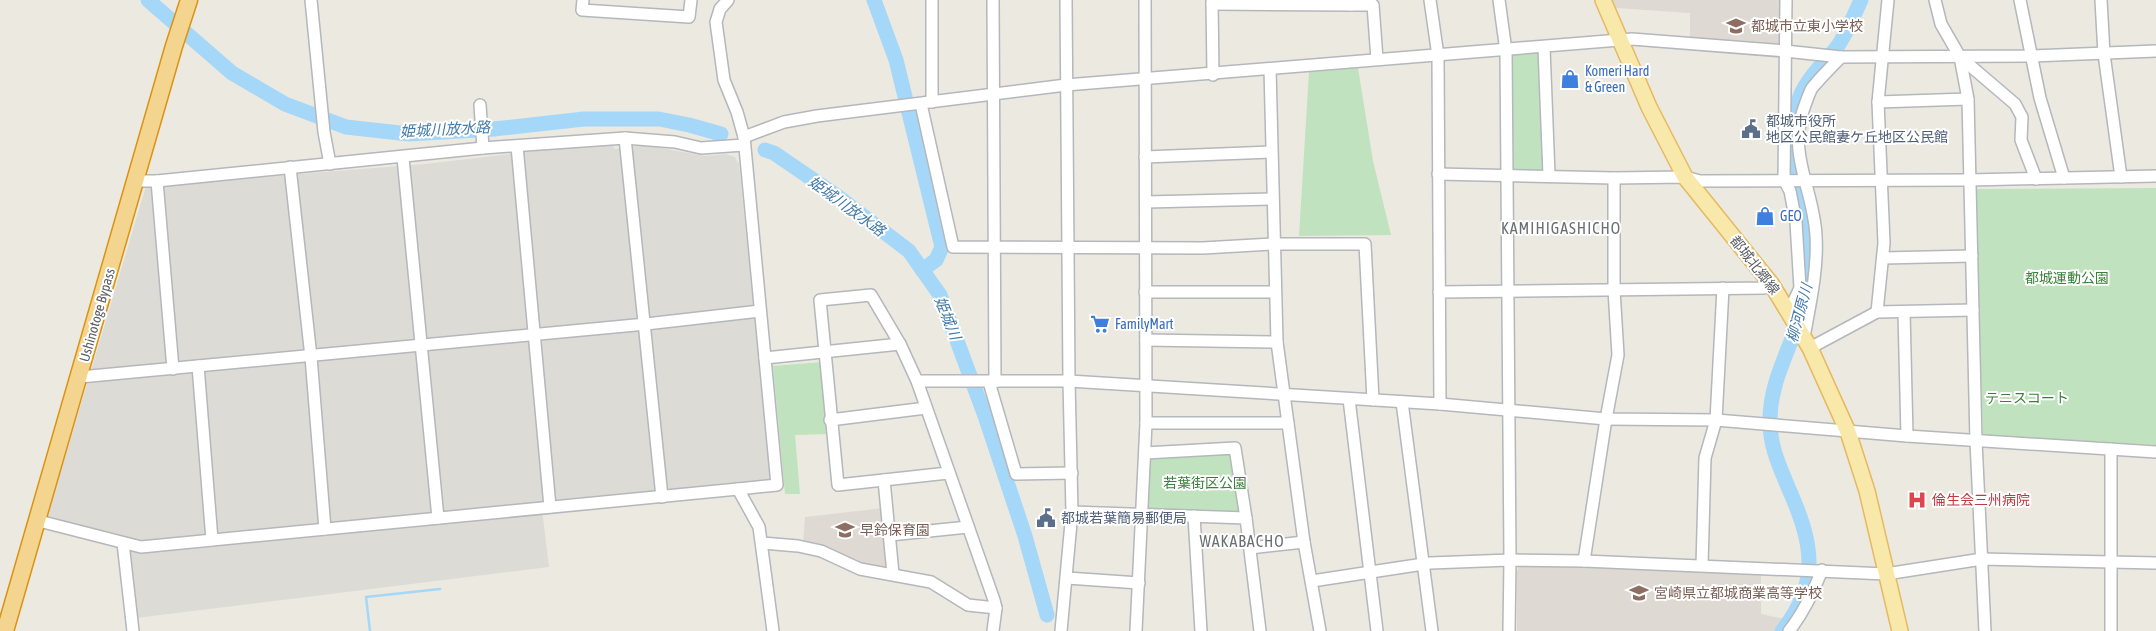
<svg xmlns="http://www.w3.org/2000/svg" width="2156" height="631" viewBox="0 0 2156 631" font-family="'Asap Condensed','Noto Sans JP',sans-serif">
<rect width="100%" height="100%" fill="#ece9e1"/>
<path fill="#dddbd6" d="M613,142L614,149L645,145L705,156L726,154L735,157L739,164L771,480L541,501L549,567L136,618L129,538L47,518L146,186L425,164Z"/>
<g fill="#dedad3">
<path d="M1612,0H1782L1781,43L1777,47L1690,39V13L1616,8Z"/>
<path d="M884,508L890,569L861,566L803,543L805,517Z"/>
<path d="M1590,564L1761,572V614L1785,619L1777,631H1517V571L1520,565Z"/>
</g>
<g fill="#c1e2bf">
<path d="M1540,51L1545,170L1515,171L1512,169V56L1514,53Z"/>
<path d="M1358,68L1373,161L1391,235L1299,236L1309,72Z"/>
<path d="M2156,188V445L1983,435L1975,189Z"/>
<path d="M822,362L828,434L795,435L800,494H785L773,366Z"/>
<path d="M1231,452L1239,513L1147,510L1149,456Z"/>
</g>
<g fill="none" stroke-linecap="round" stroke-linejoin="round">
<path stroke="#a5d8f8" stroke-width="2.5" d="M370,631L366,597L440,589"/>
<g stroke="#a5d8f8" stroke-width="15">
<path d="M148,0L232,73L285,104L346,127L409,134L494,129L584,119H659L689,125L721,134"/>
<path d="M874,0L896,60L942,247L936,260L922,270"/>
<path d="M765,150L774,153L837,196L909,251L940,295L985,416L1025,536L1047,615"/>
<path d="M1782,631C1822,581 1812,541 1788,487C1779,465 1770,446 1770,422C1769,369 1807,327 1809,273C1810,257 1812,236 1808,220C1801,188 1787,159 1792,124C1794,111 1800,93 1808,82C1816,69 1828,59 1837,47C1847,33 1854,15 1861,0"/>
</g>
<g stroke="#b4b7bb" stroke-width="14">
<g id="minor">
<path d="M311,0L324,132L330,164"/>
<path d="M583,0L582,10L689,17L691,0"/>
<path d="M728,0L720,9L716,22L724,80L737,112L744,137L777,485L738,489"/>
<path d="M932,0V102"/>
<path d="M993,0L995,382"/>
<path d="M1212,0L1213,75"/>
<path d="M1351,0V5H1373L1377,59"/>
<path d="M1430,0L1438,56L1440,404"/>
<path d="M1499,0L1506,51L1510,560L1509,631"/>
<path d="M1786,0L1784,180L1790,191L1796,222L1800,288L1789,311"/>
<path d="M1935,0L1941,24L1960,57L2015,104L2022,117L2021,140L2036,179"/>
<path d="M2020,0L2040,98L2064,178"/>
<path d="M2101,0L2104,54L2121,177"/>
<path d="M1212,4L1351,5"/>
<path d="M1544,48L1549,175"/>
<path d="M1960,57L1968,99L1976,441L1985,631"/>
<path d="M1270,69L1277,342L1304,542L1320,631"/>
<path d="M1878,102L1968,99"/>
<path d="M921,104L953,247L1203,248L1274,244H1365L1373,400"/>
<path d="M480,105L483,148"/>
<path d="M744,137L784,122L817,116L1066,85L1632,39L1785,51L1841,57L2030,56L2156,51"/>
<path d="M625,138L662,497"/>
<path d="M517,146L550,507"/>
<path d="M1145,157L1271,152"/>
<path d="M403,158L438,518"/>
<path d="M290,167L311,357L325,529"/>
<path d="M1438,174L1614,178L1685,177L1700,181L1969,180L2156,176"/>
<path d="M135,181H157L483,148L625,138L675,142L701,148L744,145"/>
<path d="M157,181L173,369"/>
<path d="M1146,202L1273,199"/>
<path d="M1883,258L1972,256"/>
<path d="M1145,292H1275"/>
<path d="M1439,292L1764,288L1772,285"/>
<path d="M1877,312L1884,243L1878,102L1888,0"/>
<path d="M1904,312L1907,436"/>
<path d="M1804,337C1810,304 1818,269 1816,236C1814,189 1786,154 1805,105C1807,100 1809,93 1812,88C1821,77 1831,67 1841,57"/>
<path d="M1146,340L1277,342"/>
<path d="M1810,348L1877,312L1973,310"/>
<path d="M765,358L900,344"/>
<path d="M198,366L212,540"/>
<path d="M80,377L646,324L760,311"/>
<path d="M917,381H1069L1440,404L1606,419L1716,420L1907,436L2156,452"/>
<path d="M989,382L1016,474L1072,473"/>
<path d="M1349,399L1377,631"/>
<path d="M1402,402L1432,631"/>
<path d="M830,420L926,408"/>
<path d="M1146,423H1288"/>
<path d="M2111,449V631"/>
<path d="M1145,453L1235,448L1246,518"/>
<path d="M948,473L838,485L820,300L871,295L900,344L917,381L994,600L996,608L993,631"/>
<path d="M884,480L893,574"/>
<path d="M1072,512L1246,518L1260,631"/>
<path d="M1194,516L1201,631"/>
<path d="M39,521L141,547L738,489L759,527L773,631"/>
<path d="M890,535L968,527"/>
<path d="M123,543L133,631"/>
<path d="M762,543L798,546L821,551L860,569L931,582L968,605L996,608"/>
<path d="M1250,548L1304,542"/>
<path d="M1584,561L1606,419L1618,355L1614,290V178"/>
<path d="M1702,565L1705,458L1716,420L1723,288"/>
<path d="M1067,578L1139,583"/>
<path d="M1312,581L1430,563L1510,560L1584,561L1886,574L1982,559L2156,563"/>
<path d="M1061,631L1072,512L1069,381L1066,0"/>
<path d="M1136,631L1146,423L1145,0"/>
<path d="M1789,631C1804,612 1813,593 1822,570"/>
</g>
</g>
<g stroke="#e6b960" stroke-width="18">
<path id="major" d="M1603,0L1649,107L1685,177L1772,285L1810,348L1848,432L1867,491L1900,631"/>
</g>
<g stroke="#dc9211" stroke-width="19">
<path id="highway" d="M5,631L174,46L189,0"/>
</g>
<use href="#minor" stroke="#fff" stroke-width="11"/>
<use href="#major" stroke="#f8e8aa" stroke-width="15"/>
<use href="#highway" stroke="#f4d590" stroke-width="16"/>
</g>
<defs>
<g id="school-bare" transform="scale(1.5)"><path d="M0-5L7-2L0 1L-7-2ZM-4 1L0 2.5L4 1V4Q0 6-4 4Z" fill="#8d6e63" stroke="#fff" stroke-width="2.5" paint-order="stroke"/></g>
<g id="shop-bare" transform="scale(1.5)"><path d="M-5-2.5h2.3a2.7 3.5 0 0 1 5.4 0H5L5.5 6h-11ZM-1.5-2.5h3a1.5 2.3 0 0 0-3 0Z" fill="#3f7fe0" stroke="#fff" stroke-width="2.5" paint-order="stroke"/></g>
<g id="civic-bare" transform="scale(1.5)"><path d="M-.6-6.5H3V-4.5H.6V-3L4-1V1h2V6H-6V1h2V-1L-.6-3ZM-1.2 2.5V6h2.4V2.5Z" fill="#5c6f8a" stroke="#fff" stroke-width="2.5" paint-order="stroke"/></g>
<g id="supermarket-bare" transform="scale(1.5)"><path d="M-6-5.5h2.5l.6 2H6L4.5 2H-2.5L-4.4-4H-6ZM-1.5 3.2a1.3 1.3 0 1 0 .1 0ZM3 3.2a1.3 1.3 0 1 0 .1 0Z" fill="#3f7fe0" stroke="#fff" stroke-width="2.5" paint-order="stroke"/></g>
<g id="hospital-bare" transform="scale(1.5)"><path d="M-5-5h3v3.5h4V-5h3V5h-3V1.5h-4V5h-3Z" fill="#e0444e" stroke="#fff" stroke-width="2.5" paint-order="stroke"/></g>
</defs>
<g fill-rule="evenodd">
<use href="#school-bare" x="1736" y="26"/>
<use href="#shop-bare" x="1570" y="79"/>
<use href="#civic-bare" x="1751" y="129"/>
<use href="#shop-bare" x="1765" y="216"/>
<use href="#supermarket-bare" x="1100" y="324"/>
<use href="#hospital-bare" x="1917" y="500"/>
<use href="#civic-bare" x="1046" y="518"/>
<use href="#school-bare" x="845" y="530"/>
<use href="#school-bare" x="1639" y="593"/>
</g>
<g text-anchor="middle" dominant-baseline="central" stroke-width="4" stroke-linejoin="round" paint-order="stroke">
<g font-size="14" fill="#785e54" stroke="#fff" text-anchor="start">
<text x="1751" y="26">都城市立東小学校</text>
<text x="860" y="530">早鈴保育園</text>
<text x="1654" y="593">宮崎県立都城商業高等学校</text>
</g>
<g font-size="14" fill="#366cbe" stroke="#fff" text-anchor="start">
<text x="1585" y="71">Komeri Hard<tspan x="1585" dy="16">&amp; Green</tspan></text>
<text x="1780" y="216">GEO</text>
<text x="1115" y="324">FamilyMart</text>
</g>
<g font-size="14" fill="#4e5e75" stroke="#fff" text-anchor="start">
<text x="1766" y="121">都城市役所<tspan x="1766" dy="16">地区公民館妻ケ丘地区公民館</tspan></text>
<text x="1061" y="518">都城若葉簡易郵便局</text>
</g>
<g font-size="14" fill="#5a5d61" stroke="#fff">
<text transform="translate(1755 265) rotate(52)">都城北郷線</text>
<text transform="translate(97 315) rotate(-74)">Ushinotoge Bypass</text>
</g>
<g font-size="14" fill="#3b7f3a" stroke="#fff">
<text x="2067" y="278">都城運動公園</text>
<text x="2027" y="398">テニスコート</text>
<text x="1205" y="483">若葉街区公園</text>
</g>
<g font-size="14" fill="#be3a42" stroke="#fff" text-anchor="start">
<text x="1932" y="500">倫生会三州病院</text>
</g>
<g font-size="15" font-style="italic" fill="#447aa8" stroke="#fff">
<text transform="translate(445 129) rotate(-3)">姫城川放水路</text>
<text transform="translate(847 206) rotate(36)">姫城川放水路</text>
<text transform="translate(1799 313) rotate(-75)">柳河原川</text>
<text transform="translate(948 318) rotate(68)">姫城川</text>
</g>
<g font-size="16" letter-spacing="1" fill="#6b6f73" stroke="#fff">
<text x="1561" y="228">KAMIHIGASHICHO</text>
<text x="1242" y="541">WAKABACHO</text>
</g>
</g>
</svg>
